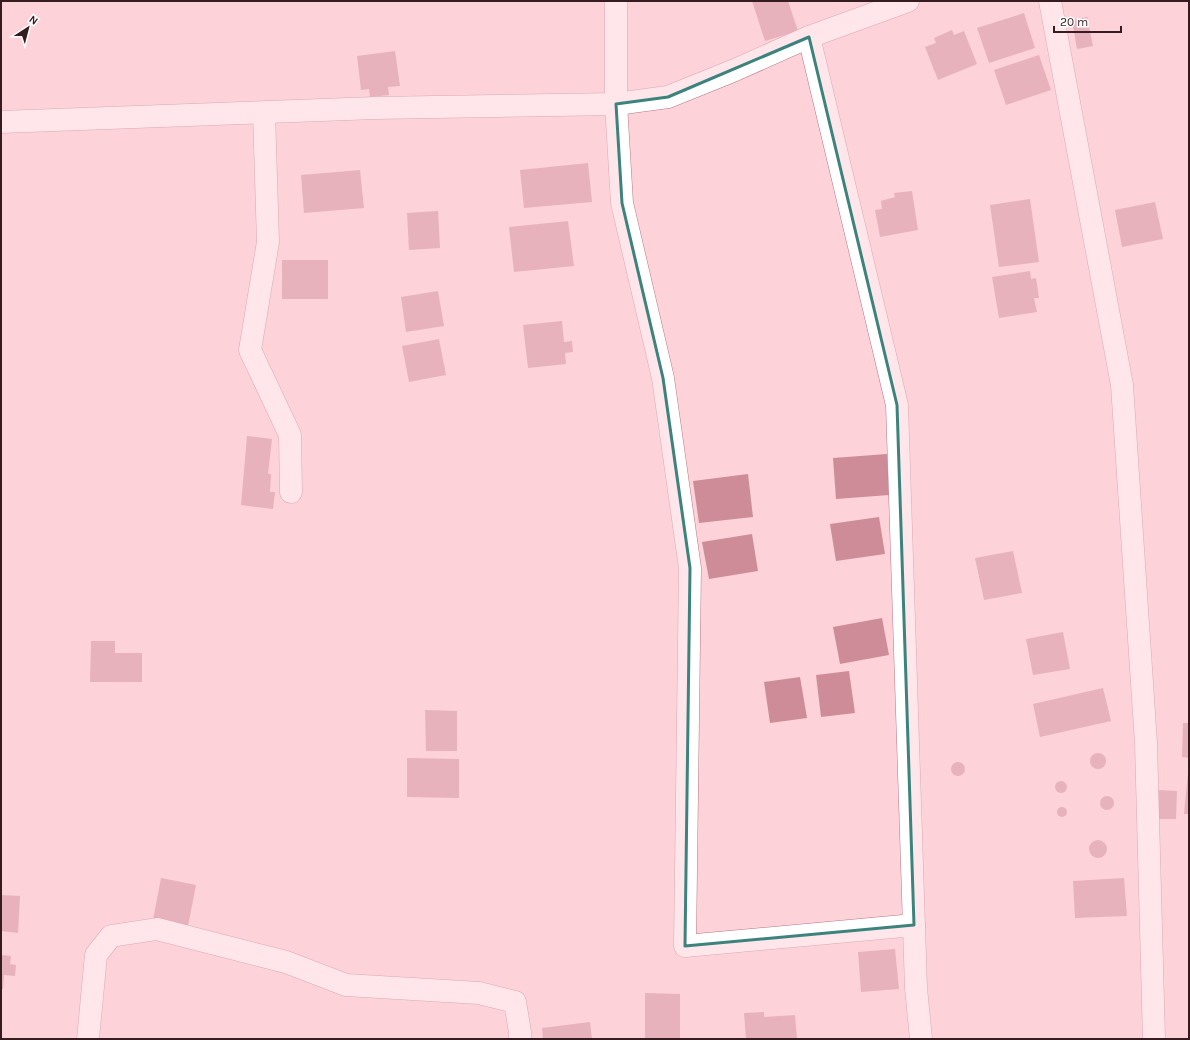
<svg xmlns="http://www.w3.org/2000/svg" width="1190" height="1040" viewBox="0 0 1190 1040" font-family="Karla,sans-serif">
<rect width="100%" height="100%" fill="#fdd2d9"/>
<g fill="#cd8c98">
<path d="M752,1H788L798,31L765,41Z"/>
<path d="M1024,13L1035,48L989,63L977,28Z"/>
<path d="M1087,17L1093,46L1077,49L1072,20Z"/>
<path d="M952,30L954,35L964,31L977,64L938,80L925,47L936,43L934,38Z"/>
<path d="M395,51L400,86L388,87L389,95L370,97L369,89L361,90L357,56Z"/>
<path d="M1039,55L1051,90L1006,105L994,70Z"/>
<path d="M588,163L592,202L524,208L520,170Z"/>
<path d="M360,170L364,208L304,213L301,175Z"/>
<path d="M912,191L918,230L880,237L875,210L882,209L881,201L895,197L894,193Z"/>
<path d="M1030,199L1039,262L999,267L990,205Z"/>
<path d="M1155,202L1163,239L1122,247L1115,210Z"/>
<path d="M438,211L440,248L409,250L407,213Z"/>
<path d="M568,221L574,266L514,272L509,227Z"/>
<rect x="282" y="260" width="46" height="39"/>
<path d="M1030,271L1031,279L1036,278L1039,298H1034L1037,312L999,318L992,277Z"/>
<path d="M438,291L444,326L406,332L401,297Z"/>
<path d="M562,321L564,342L572,341L573,352L565,353L566,364L528,368L523,325Z"/>
<path d="M439,339L446,375L409,382L402,346Z"/>
<path d="M247,436L272,439L268,474H271L270,492H275L273,509L241,505Z"/>
<path d="M887,454L889,495L836,499L833,458Z"/>
<path d="M748,474L753,517L699,523L693,481Z"/>
<path d="M879,517L885,554L836,561L830,524Z"/>
<path d="M752,534L758,571L709,579L702,542Z"/>
<path d="M1013,551L1022,593L984,600L975,558Z"/>
<path d="M882,618L889,655L840,664L833,627Z"/>
<path d="M1063,632L1070,669L1033,675L1026,639Z"/>
<path d="M91,641H115V653H142V682H90Z"/>
<path d="M849,671L855,713L821,717L816,675Z"/>
<path d="M800,677L807,718L770,723L764,682Z"/>
<path d="M1103,688L1111,721L1040,737L1033,704Z"/>
<path d="M425,710L457,711V751H426Z"/>
<path d="M1183,723H1189V758L1182,757Z"/>
<circle cx="1098" cy="761" r="8"/>
<path d="M407,758L459,759V798L407,797Z"/>
<circle cx="958" cy="769" r="7"/>
<path d="M1188,773H1189V814H1184Z"/>
<circle cx="1061" cy="787" r="6"/>
<path d="M1158,790L1177,791L1176,819H1157Z"/>
<circle cx="1107" cy="803" r="7"/>
<circle cx="1062" cy="812" r="5"/>
<circle cx="1098" cy="849" r="9"/>
<path d="M161,878L196,885L188,926L153,920Z"/>
<path d="M1124,878L1127,916L1075,918L1073,881Z"/>
<path d="M1,895L20,896L18,933L1,931Z"/>
<path d="M895,949L899,989L861,992L858,952Z"/>
<path d="M1,955L11,956L10,964L16,965L15,976L4,975L3,989H1Z"/>
<path d="M645,993L680,994V1039H645Z"/>
<path d="M764,1012V1017L795,1015L797,1039H746L744,1013Z"/>
<path d="M590,1022L592,1039H543L542,1028Z"/>
</g>
<g fill="none" stroke-linecap="round" stroke-linejoin="round">
<g stroke="#b77885" stroke-width="23">
<g id="minor">
<path d="M616,1V104L622,203L663,378L690,568L685,946L914,925"/>
<path d="M1050,1L1122,385L1146,743L1154,1039"/>
<path d="M809,37L897,405L916,988L921,1039"/>
<path d="M264,113L268,242L250,350L290,435L291,492"/>
<path d="M1,122L375,108L616,104L668,97L735,70L809,37L908,1"/>
<path d="M88,1039L96,955L111,936L157,929L286,962L346,985L479,993L515,1002L520,1032V1039"/>
</g>
</g>
<use href="#minor" stroke="#fff" stroke-width="22"/>
</g>
<path d="M0 0H1190V1040H0ZM809,37L897,405L914,925L685,946L690,568L663,378L622,203L616,104L668,97Z" fill="#fdd2d9" fill-opacity=".55" fill-rule="evenodd"/>
<path fill="none" stroke="#3d837d" stroke-width="3" stroke-linejoin="round" d="M809,37L897,405L914,925L685,946L690,568L663,378L622,203L616,104L668,97Z"/>
<rect width="1190" height="1040" fill="none" stroke="#351c21" stroke-width="4"/>
<g transform="translate(28 28) rotate(36)" stroke="#ffffff" stroke-width="3" paint-order="stroke">
<path d="M0-3L7 15L0 10L-7 15Z" fill="#351c21"/>
<text y="-6" font-size="11" font-weight="bold" text-anchor="middle" fill="#351c21">N</text>
</g>
<path d="M1054 26v6h67v-6" fill="none" stroke="#351c21" stroke-width="2"/>
<text x="1060" y="26" font-size="12" fill="#351c21" stroke="#ffffff" stroke-width="3" paint-order="stroke">20 m</text>
</svg>
